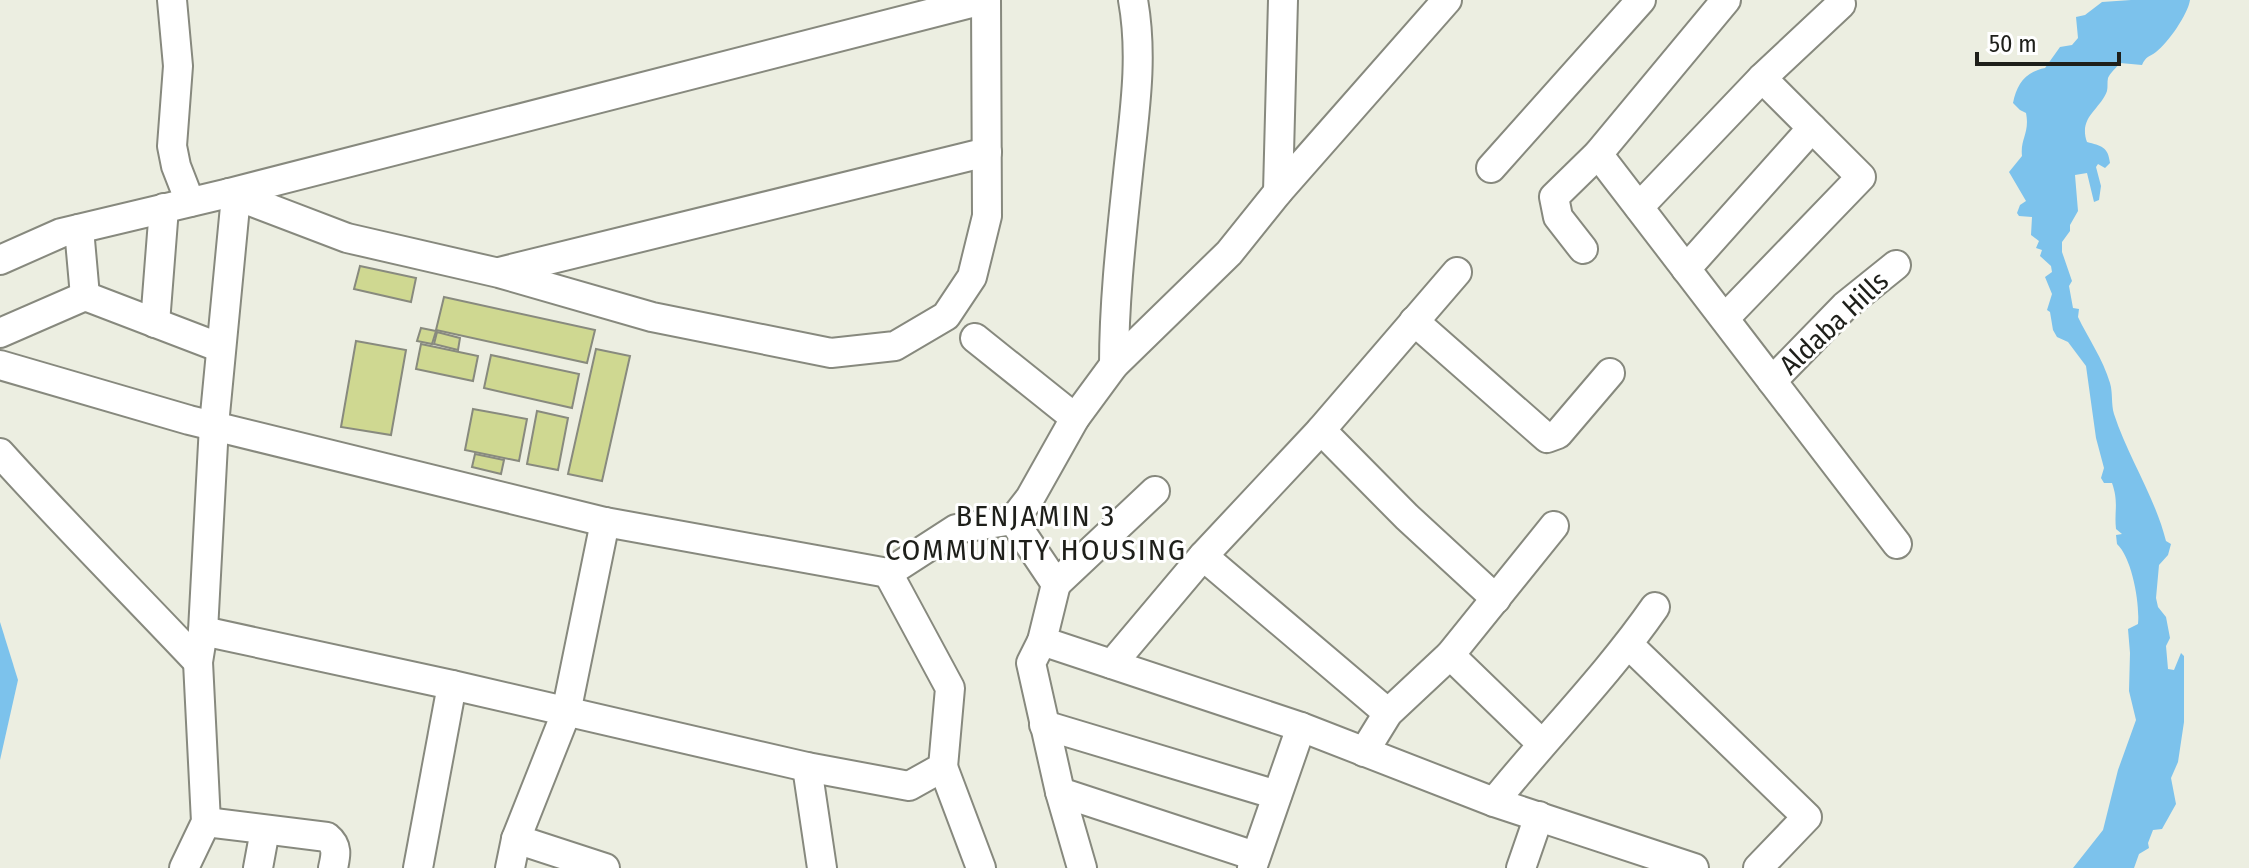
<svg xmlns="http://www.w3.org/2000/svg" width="2249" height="868" viewBox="0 0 2249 868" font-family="'Fira Sans Condensed',sans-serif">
<rect width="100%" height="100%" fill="#eceee1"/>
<g fill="#7cc2ec">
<path d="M2131,0H2190C2188,14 2168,43 2156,52C2149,57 2146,56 2142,65L2120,63C2116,68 2110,73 2108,78C2107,82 2108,87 2107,91C2101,109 2078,117 2087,142C2101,146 2108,146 2110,163L2105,168L2098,164L2096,167L2101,186L2099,200L2094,202L2087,173L2075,175L2078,211L2070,225V231L2062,242V252L2072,281L2069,286L2073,308L2079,309L2078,317C2088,338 2103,359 2110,383C2113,393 2111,404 2114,414C2128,457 2155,497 2166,541L2171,544L2168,555L2159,565L2156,598L2158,607L2166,617L2170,638L2166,646L2168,669L2174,670L2181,653L2184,656V722L2178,762L2171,778L2176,804L2162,829L2153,830L2148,843L2149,848L2139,854L2134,868H2073L2103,830L2118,770L2136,720L2129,691L2130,653L2128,629L2138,624C2140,603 2132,558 2117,544L2116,535L2122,534L2116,529C2114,511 2119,503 2112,483H2104L2101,478L2104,468L2096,438L2086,366L2068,342L2057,337L2053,330L2050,312L2047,310L2052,294L2045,277L2052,272L2051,266L2040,256L2042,250L2036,248L2039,241L2031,235L2032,217L2019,216L2017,213L2020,205L2026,201L2009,172L2022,156C2020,139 2030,133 2026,113L2020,110L2013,103C2017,84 2025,72 2045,68L2060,47L2072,45L2078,38L2076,17L2085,15L2102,2Z"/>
<path d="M0,622L18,680L0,760Z"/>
</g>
<g fill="#cfd891" stroke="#888a7e" stroke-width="2">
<path d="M360,266L416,278L411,302L354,289Z"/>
<path d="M444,297L595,330L587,363L436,330Z"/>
<path d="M421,328L436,331L432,344L417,341Z"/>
<path d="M437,332L460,338L458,350L434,344Z"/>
<path d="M356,341L406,350L391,435L341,427Z"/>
<path d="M421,344L478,356L473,381L416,369Z"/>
<path d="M596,349L630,356L602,481L568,474Z"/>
<path d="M491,355L579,374L572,408L484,388Z"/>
<path d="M473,409L527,419L519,461L465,450Z"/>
<path d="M537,411L568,418L558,470L527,464Z"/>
<path d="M475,454L504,460L501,474L472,467Z"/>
</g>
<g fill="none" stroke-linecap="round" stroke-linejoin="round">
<g stroke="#87897e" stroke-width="32">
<g id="minor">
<path d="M172,0L178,66L172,146L176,166L190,202"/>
<path d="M1598,154L1897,544"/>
<path d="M1491,168L1641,0"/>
<path d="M1278,192L1283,0"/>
<path d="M229,193L347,238L499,273L652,317L831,353L895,346L946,316L972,277L987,216L986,0"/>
<path d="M1639,207L1762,78L1841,4L1839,0"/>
<path d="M79,229L85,296"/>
<path d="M1583,249L1558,217L1554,197L1598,154L1726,0"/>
<path d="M0,260L61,233L229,193L983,0"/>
<path d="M1686,269L1812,128"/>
<path d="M499,272L987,152"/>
<path d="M1725,318L1861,177L1762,78"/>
<path d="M1414,321L1547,438L1558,434L1610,373"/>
<path d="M155,323L164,208"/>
<path d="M0,333L85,296L221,348"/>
<path d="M975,338L1075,418"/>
<path d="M0,365L189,420L605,522L888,573L956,529L1013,520L1030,498L1075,418L1114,365L1229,253L1278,192L1447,0"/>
<path d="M1114,365C1114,298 1122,231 1129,164C1135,109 1143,55 1133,0"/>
<path d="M1772,381L1845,306L1896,265"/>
<path d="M1321,430L1407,517L1496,599"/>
<path d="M0,453C64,524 132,592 198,662"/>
<path d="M1013,520L1056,584L1155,491"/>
<path d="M1203,556L1388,713"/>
<path d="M1056,584L1042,641L1301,727L1494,802L1694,868"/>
<path d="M203,631L452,685L807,767L909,786L943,767L950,688L888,573"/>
<path d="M1042,641L1031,663L1060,792L1082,868"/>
<path d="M1629,645L1807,817L1758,868"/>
<path d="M1450,655L1541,743"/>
<path d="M1112,664L1203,556L1321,430L1457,272"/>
<path d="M1044,725L1277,795"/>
<path d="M1364,752L1388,713L1450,655L1554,526"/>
<path d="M807,767L822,868"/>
<path d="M943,767L981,868"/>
<path d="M1060,792L1255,856"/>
<path d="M1494,802C1547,736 1607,676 1655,607"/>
<path d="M206,822L327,837C338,846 336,855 333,868"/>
<path d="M516,839L605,868"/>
<path d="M184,868L206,822L198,662L203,631L214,425L236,196"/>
<path d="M258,868L265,830"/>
<path d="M418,868L452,685"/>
<path d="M510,868L516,839L566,713L605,522"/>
<path d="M1252,868L1301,727"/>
<path d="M1521,868L1539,816"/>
</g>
</g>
<use href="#minor" stroke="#fff" stroke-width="28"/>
</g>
<g text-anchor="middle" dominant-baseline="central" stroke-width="6" stroke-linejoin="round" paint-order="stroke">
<g font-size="28" fill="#1e1f1a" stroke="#fff">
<text transform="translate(1834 323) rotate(-43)">Aldaba Hills</text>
</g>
<g font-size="30" letter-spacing="2" fill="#1e1f1a" stroke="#fff">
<text x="1036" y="516">BENJAMIN 3<tspan x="1036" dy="34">COMMUNITY HOUSING</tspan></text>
</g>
</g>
<path d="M1977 52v12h142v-12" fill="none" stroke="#1e1f1a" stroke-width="4"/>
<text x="1989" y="52" font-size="24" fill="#1e1f1a" stroke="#ffffff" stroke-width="6" paint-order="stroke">50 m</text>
</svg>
